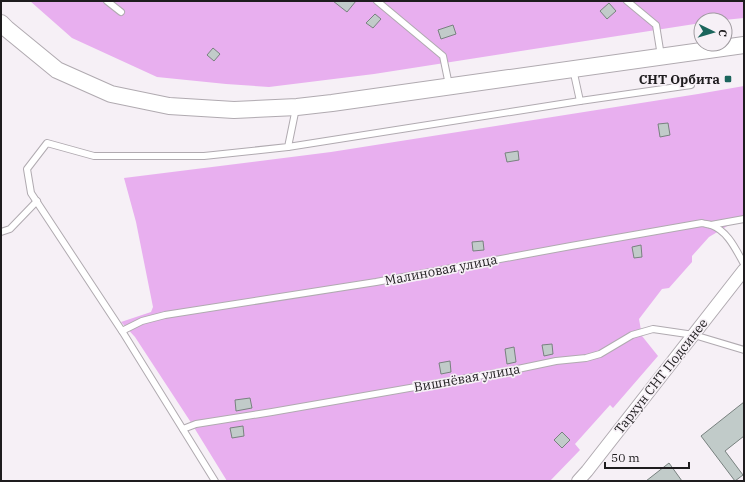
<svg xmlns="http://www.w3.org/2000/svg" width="745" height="482" viewBox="0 0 745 482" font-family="'IBM Plex Serif',serif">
<rect width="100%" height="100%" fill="#f6f0f6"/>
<g fill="#e8afef">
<path d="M30,1H744V18L724,20H701V23L374,74L269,87L226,84L157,77L72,38Z"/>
<path d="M744,86V216L709,237L692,256V262L669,288L662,289L639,319L642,336L658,356L613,408L610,405L575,444L580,450L550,481H227L190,421L135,337L121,322L151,312L153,307L136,222L124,178L331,152L698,94Z"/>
</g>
<g fill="#c1cbc9" stroke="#78817f">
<path d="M333,1H356L347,12Z"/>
<path d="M609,3L616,11L607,19L600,11Z"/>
<path d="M375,14L381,19L373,28L366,23Z"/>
<path d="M453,25L456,34L441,39L438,30Z"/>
<path d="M213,48L220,54L214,61L207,55Z"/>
<path d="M668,123L670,135L660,137L658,124Z"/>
<path d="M518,151L519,160L507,162L505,153Z"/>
<path d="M483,241L484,250L473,251L472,242Z"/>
<path d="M641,245L642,257L634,258L632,247Z"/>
<path d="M552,344L553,354L544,356L542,345Z"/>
<path d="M514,347L516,362L507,364L505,349Z"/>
<path d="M450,361L451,372L441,374L439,363Z"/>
<path d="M250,398L252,408L236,411L235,400Z"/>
<path d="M744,402V436L725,451L743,475L735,481L701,436Z"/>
<path d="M243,426L244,436L232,438L230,428Z"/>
<path d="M562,432L570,440L562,448L554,440Z"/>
<path d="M669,463L682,481H646Z"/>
</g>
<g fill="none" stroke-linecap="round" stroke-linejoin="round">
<g stroke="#b0aab0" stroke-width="8">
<g id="lane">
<path d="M107,1L121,12"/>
<path d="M377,1L443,56L449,85"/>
<path d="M627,1L656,25L661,56"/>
<path d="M573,69L580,101"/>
<path d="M288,147L580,101L691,85"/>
<path d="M711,225L744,219"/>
<path d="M1,232L10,229L37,201"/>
<path d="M122,331L142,321L165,315L376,282L571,246L702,223C705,224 708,224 711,225C728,231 736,250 744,264"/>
<path d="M183,429L196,424L272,412L513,370L556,361L586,358L600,354L632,335L653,329L694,335L744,350"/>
<path d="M215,481L122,331L31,193L27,169L47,143L94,156H204L288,147L296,108"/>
</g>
</g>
<g stroke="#b0aab0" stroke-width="14">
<path id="street" d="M578,481L587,471L744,270"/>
</g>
<g stroke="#b0aab0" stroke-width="18">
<path id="secondary" d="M1,23L7,29L57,70L111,94L169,106L234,110L297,107L332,103L744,45"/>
</g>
<use href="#lane" stroke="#fff" stroke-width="6"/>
<use href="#street" stroke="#fff" stroke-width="12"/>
<use href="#secondary" stroke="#fff" stroke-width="16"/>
</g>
<rect fill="#1b655c" stroke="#f6f0f6" stroke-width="1.5" x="724" y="75" width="8" height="8" rx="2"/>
<g text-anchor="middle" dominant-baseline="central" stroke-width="3.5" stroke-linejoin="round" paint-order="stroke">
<g font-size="13" font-weight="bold" fill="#1e1c1e" stroke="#f6f0f6" text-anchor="end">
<text x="720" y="79">СНТ Орбита</text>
</g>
<g font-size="13" fill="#1e1c1e" stroke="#f6f0f6">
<text transform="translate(441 270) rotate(-11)">Малиновая улица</text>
<text transform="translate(661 376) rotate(-52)">Тархун СНТ Подсинее</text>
<text transform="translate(467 378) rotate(-10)">Вишнёвая улица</text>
</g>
</g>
<rect width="745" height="482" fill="none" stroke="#1e1c1e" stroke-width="4"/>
<g transform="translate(713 32) rotate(95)"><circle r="19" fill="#f6f0f6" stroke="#a09ba0"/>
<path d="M0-3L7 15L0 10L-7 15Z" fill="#1b655c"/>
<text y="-6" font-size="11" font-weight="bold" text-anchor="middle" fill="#1e1c1e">С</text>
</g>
<path d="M605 462v6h84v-6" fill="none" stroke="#1e1c1e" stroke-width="2"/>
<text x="611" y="462" font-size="12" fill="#1e1c1e" stroke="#f6f0f6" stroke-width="3" paint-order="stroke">50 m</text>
</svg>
